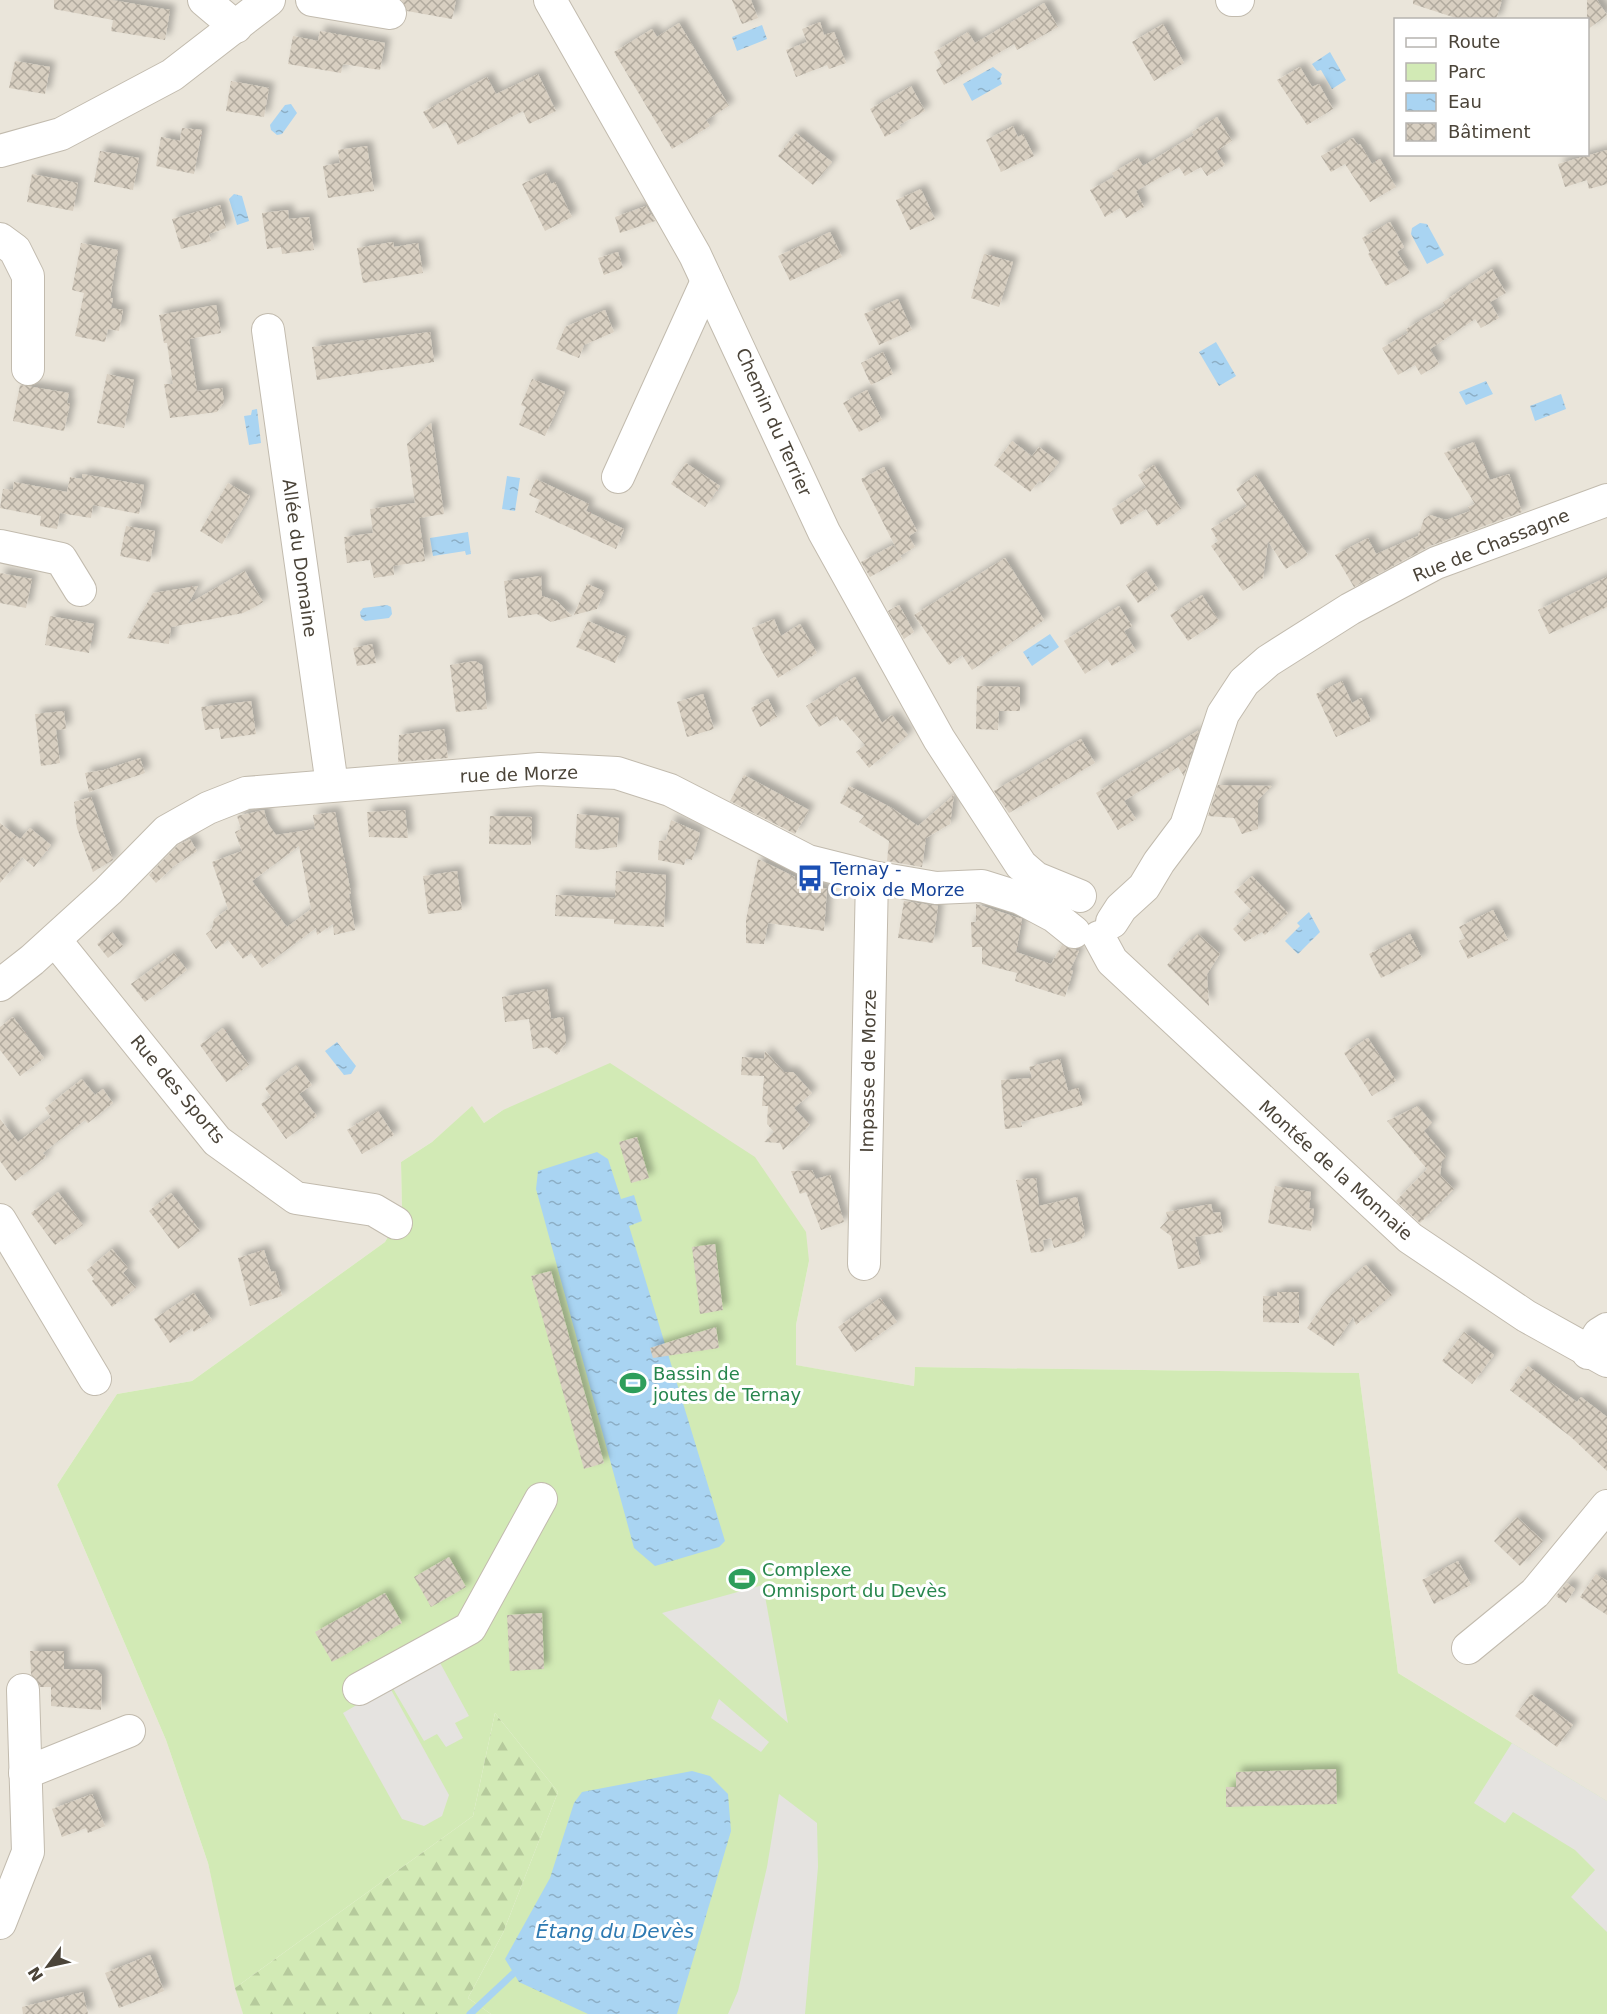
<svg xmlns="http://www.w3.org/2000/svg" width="1607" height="2014" viewBox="0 0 1607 2014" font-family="'DejaVu Sans',sans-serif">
<defs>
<pattern id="forest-firs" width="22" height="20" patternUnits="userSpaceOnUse" patternTransform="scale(1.5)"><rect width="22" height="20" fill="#d2eab5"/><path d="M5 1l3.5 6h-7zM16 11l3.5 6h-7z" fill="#b6ca9c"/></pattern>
<pattern id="water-ripples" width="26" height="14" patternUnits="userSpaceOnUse" patternTransform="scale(1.5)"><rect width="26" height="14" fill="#a9d4f2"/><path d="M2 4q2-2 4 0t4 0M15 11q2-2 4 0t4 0" fill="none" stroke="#8caec5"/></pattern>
<pattern id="building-cross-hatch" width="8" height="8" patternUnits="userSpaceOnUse" patternTransform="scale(1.5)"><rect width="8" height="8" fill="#d8cfc1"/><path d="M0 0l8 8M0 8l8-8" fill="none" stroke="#b1aa9e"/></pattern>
<filter id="shadow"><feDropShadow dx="5.5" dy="-5.5" stdDeviation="3" flood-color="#0004"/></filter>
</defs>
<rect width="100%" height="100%" fill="#f6f3ec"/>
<path fill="#eae5da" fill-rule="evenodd" d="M0,0H1607V1801L1398,1673L1359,1373L915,1367L914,1386L795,1365L796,1325L809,1261L503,1110L484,1123L472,1107L432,1142L401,1162L402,1213L385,1242L192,1381L117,1394L57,1485L166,1740L208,1863L243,2014H0ZM1396,20H1588V154H1396Z"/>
<path fill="#d2eab5" d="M610,1063L755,1157L806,1232L809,1261L796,1325V1365L914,1386L915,1367L1359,1373L1398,1673L1607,1801V2014H491L468,1998L503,1933L558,1792L495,1713L473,1816L235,1988L208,1863L166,1740L57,1485L117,1394L192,1381L385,1242L402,1213L401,1162L432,1142L472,1106L484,1123L503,1110Z"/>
<path fill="url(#forest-firs)" d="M495,1713L558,1792L503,1933L468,1998L491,2014H243L235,1988L473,1816Z"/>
<g fill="#e5e3e0">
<path d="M763,1585L788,1723L662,1613Z"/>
<path d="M438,1659L469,1716L455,1723L463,1738L446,1747L437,1734L424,1741L391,1685Z"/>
<path d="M389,1686L449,1795L442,1816L424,1826L402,1819L343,1713Z"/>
<path d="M719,1699L769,1742L761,1752L711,1718Z"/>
<path d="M1512,1743L1607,1801V1932L1571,1897L1595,1870L1575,1850L1513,1812L1505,1823L1474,1803Z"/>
<path d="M779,1794L817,1823L818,1867L805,2014H728L738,1991L767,1867Z"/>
</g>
<g fill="url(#water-ripples)">
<path d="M762,25L767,39L737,51L732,37Z"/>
<path d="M1330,52L1346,80L1332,89L1321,70L1317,71L1312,64Z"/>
<path d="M993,67L1002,74L1000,79L1002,84L972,101L963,84Z"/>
<path d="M291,104L297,113L282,134L277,135L271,130L270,125L285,105Z"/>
<path d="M234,194L242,196L249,221L237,225L229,199Z"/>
<path d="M1420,223L1427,224L1444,255L1427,264L1411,234L1412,228Z"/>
<path d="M1216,342L1236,376L1219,386L1199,352Z"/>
<path d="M1486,381L1493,394L1466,405L1459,392Z"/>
<path d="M1561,394L1566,409L1535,421L1530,406Z"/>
<path d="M257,409L261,443L249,445L244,416L251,415L252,410Z"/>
<path d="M507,476L520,478L515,511L502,509Z"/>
<path d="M468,532L471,554L466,555L465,551L433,556L430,538Z"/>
<path d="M387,605L391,607L392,614L389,618L365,621L361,618L360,612L363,608Z"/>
<path d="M1050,634L1059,647L1032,666L1023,652Z"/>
<path d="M1309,912L1320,932L1298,954L1285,941L1300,926L1297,923Z"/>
<path d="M337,1042L356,1066L351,1074L344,1075L325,1051Z"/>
<path d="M597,1152L608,1159L621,1199L634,1195L642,1221L629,1226L725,1541L719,1547L655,1566L634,1548L536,1189L538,1171Z"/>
<path d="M692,1771L710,1776L728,1794L731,1831L677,2014H588L519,1982L505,1959L550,1878L574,1803L582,1792Z"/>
</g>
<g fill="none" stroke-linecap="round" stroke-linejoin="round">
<path stroke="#a9d4f2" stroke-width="7" d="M470,2014L514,1973"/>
</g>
<g fill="url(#building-cross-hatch)" fill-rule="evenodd" filter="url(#shadow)">
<path d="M54,0H112L170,10L165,40L111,31L113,20L54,9Z"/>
<path d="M402,0H456L452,19L407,11Z"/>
<path d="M732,0H751L758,18L742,24Z"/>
<path d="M1413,0H1502L1496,20H1462L1413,4Z"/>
<path d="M1587,0H1597L1607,15L1587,30Z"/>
<path d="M1044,3L1058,27L1017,50L1014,44L944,85L936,70L942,66L934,52L968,32L975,43Z"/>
<path d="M820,22L824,35L834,32L846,63L829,69L827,65L796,77L786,50L807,42L802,29Z"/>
<path d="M679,23L729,106L706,120L710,126L672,149L614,52L652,29L657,37Z"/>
<path d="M1163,24L1184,63L1154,81L1132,42Z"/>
<path d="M320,31L385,43L380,70L343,64L341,73L288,64L293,36L318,41Z"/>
<path d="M15,61L50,67L45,94L9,88Z"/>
<path d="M1300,67L1312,87L1319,84L1333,109L1307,125L1277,80Z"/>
<path d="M538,74L556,111L529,124L523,111L458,145L446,122L433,129L423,112L487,77L496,94Z"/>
<path d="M231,81L269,88L264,117L226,111Z"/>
<path d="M911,86L925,111L899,125L901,128L885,137L870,109Z"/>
<path d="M1217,117L1232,141L1216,151L1225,165L1207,176L1201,167L1185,176L1179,167L1136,191L1144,207L1126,218L1120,208L1105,217L1090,190L1114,177L1112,173L1138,158L1143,166L1194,135L1192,132Z"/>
<path d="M1013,126L1018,137L1023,134L1034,156L1001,172L986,140Z"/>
<path d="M182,128L202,130L194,174L156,166L161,137L180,141Z"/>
<path d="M796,133L832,162L813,185L778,156Z"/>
<path d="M1353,138L1358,145L1360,144L1372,164L1380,159L1396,187L1370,202L1345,164L1331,172L1321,156Z"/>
<path d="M367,146L374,191L328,198L323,166L340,163L338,150Z"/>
<path d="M1607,150V184L1589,189L1587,180L1565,187L1558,164Z"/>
<path d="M100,151L139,158L133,190L94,182Z"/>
<path d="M546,173L551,184L555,182L572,217L545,231L522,184Z"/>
<path d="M32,174L78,183L73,211L27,202Z"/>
<path d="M921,189L935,219L910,230L896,200Z"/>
<path d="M220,205L226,228L209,234L211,241L181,249L172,219Z"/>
<path d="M646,206L655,221L620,233L615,217Z"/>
<path d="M288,210L289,219L309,217L314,250L282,254L281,247L267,249L262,213Z"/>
<path d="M1390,222L1404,247L1397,252L1410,273L1386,286L1368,254L1370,253L1362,238Z"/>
<path d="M830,232L842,257L790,281L778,256Z"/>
<path d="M393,242L394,247L418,243L423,273L363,283L357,248Z"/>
<path d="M81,243L118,250L110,298H113L111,308L123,310L119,331L108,329L105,342L75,336L84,293L72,290Z"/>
<path d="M618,252L623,268L604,275L598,258Z"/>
<path d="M984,254L1013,262L999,307L971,298Z"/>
<path d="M1492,269L1506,293L1490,302L1499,318L1481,328L1475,319L1430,349L1439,364L1421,375L1415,365L1398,375L1382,348L1408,333L1406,329L1445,306L1443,302Z"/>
<path d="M898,299L912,330L879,345L864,314Z"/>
<path d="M216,305L221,333L189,339L197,391L222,388L224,402L217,412L170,418L164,384H173L167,343H164L159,315Z"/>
<path d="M605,310L614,332L584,345L579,358L556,349L565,327Z"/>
<path d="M430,332L434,362L317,380L312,347Z"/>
<path d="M883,352L893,374L871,385L861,363Z"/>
<path d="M107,374L134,380L124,428L97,423Z"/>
<path d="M532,379L565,392L545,436L519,425L526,407L521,405Z"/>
<path d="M20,385L69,393L67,403L70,404L64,431L13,421Z"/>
<path d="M867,390L882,420L859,432L843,403Z"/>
<path d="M431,423L444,514L419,518L425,561L393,566L394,575L374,578L370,560L347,563L344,537L373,533L370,509L415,503L407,444Z"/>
<path d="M1012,441L1032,456L1039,447L1059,462L1043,483L1039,481L1030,492L994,465Z"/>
<path d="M1474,442L1490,480L1509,474L1522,512L1430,546L1354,587L1335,555L1368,538L1376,554L1418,536L1424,519L1430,515L1446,520L1470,511L1468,507L1475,504L1444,453Z"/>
<path d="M686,463L720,486L705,507L671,484Z"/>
<path d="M1154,465L1181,509L1157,526L1146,509L1121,525L1112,509L1146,487L1138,475Z"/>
<path d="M884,467L917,531L909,536L915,547L900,556L902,559L870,577L861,562L893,545L900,556L861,479Z"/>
<path d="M82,474L144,485L139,514L93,505L91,518L60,513L57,529L40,526L41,516L0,508L3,489L13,490L14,482L67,492L70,477L82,479Z"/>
<path d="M1256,475L1308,555L1286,569L1268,541L1263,578L1243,591L1211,546L1218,541L1211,529L1247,506L1236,489Z"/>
<path d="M536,479L589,504L586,511L624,529L616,549L535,512L540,500L529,495Z"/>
<path d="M228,483L250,496L222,544L200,531Z"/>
<path d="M126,526L155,531L150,562L120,556Z"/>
<path d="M1005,558L1044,620L972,670L962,655L949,665L914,615Z"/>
<path d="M245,571L263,602L255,607L243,613L171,627L169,644L127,638L153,593L198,586L188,604Z"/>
<path d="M1146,571L1158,589L1138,603L1126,585Z"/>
<path d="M0,573L32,579L26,608L0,603Z"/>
<path d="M541,576L542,596L557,601L572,616L551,622L537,614L508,618L504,581Z"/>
<path d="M1607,577V607L1549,634L1538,610Z"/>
<path d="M587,584L604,591L597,609L574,615Z"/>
<path d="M1202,595L1219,621L1188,641L1170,615Z"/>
<path d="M899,605L914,632L904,639L888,611Z"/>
<path d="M1119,606L1132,626L1124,631L1136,651L1112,666L1107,659L1085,674L1064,641Z"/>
<path d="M50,616L94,624L89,653L45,645Z"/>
<path d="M774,619L781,636L800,624L817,653L778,678L761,650L752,628Z"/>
<path d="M588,621L626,637L615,663L576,647Z"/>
<path d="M372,644L376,663L357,666L353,648Z"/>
<path d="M475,661L482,665L487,709L456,712L450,665Z"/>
<path d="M855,677L882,723L892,715L908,735L869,768L856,752L865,745L842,719L840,721L837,716L819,727L806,706Z"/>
<path d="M1342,681L1352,703L1361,698L1371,721L1336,737L1316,694Z"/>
<path d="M977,686L1020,687V711H999L998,730L976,729Z"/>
<path d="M703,694L714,729L687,737L677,702Z"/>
<path d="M768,699L777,717L760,727L751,708Z"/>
<path d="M251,701L256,734L221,739L219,728L205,730L201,707Z"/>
<path d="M64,711L66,729L56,730L60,763L41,766L35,714Z"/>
<path d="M444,729L448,758L398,762L399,735Z"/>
<path d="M1199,730L1184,776L1178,767L1124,801L1136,819L1118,830L1096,793Z"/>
<path d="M1081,739L1095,763L1009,813L994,791Z"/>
<path d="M140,758L145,773L89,792L85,773L104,770Z"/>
<path d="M744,775L809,810L795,834L730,801Z"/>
<path d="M1218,785L1272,786L1258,800V829L1242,834L1234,818L1208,816Z"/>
<path d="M849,786L892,808L918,826L954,795L950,824L926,838L922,867L887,861L889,841L859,822L864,816L840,803Z"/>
<path d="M91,797L113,860L93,872L77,828L74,802Z"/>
<path d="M264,810L268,824L276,835L315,829L313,815L335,812L351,893L349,894L355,930L334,935L333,924L317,935L316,928L262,968L251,953L243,959L228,940L216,949L206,934L212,929L214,919L228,909L212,862L242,851L235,832L241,829L237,816ZM299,846L311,909L287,927L252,881Z"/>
<path d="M405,810L408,838L369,837L367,812Z"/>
<path d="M577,814L619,818L617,847L594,850L575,848Z"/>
<path d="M490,816L532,817L531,845L489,844Z"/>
<path d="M671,820L700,833L692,860L686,858L684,865L658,860L659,841L666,840Z"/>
<path d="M0,823L20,839L30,828L51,845L34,867L22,857L0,883Z"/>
<path d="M190,839L197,851L174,866L156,883L149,875L178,845Z"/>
<path d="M758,859L795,877L794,880L827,889L824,931L768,923L764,944L746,943V920Z"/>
<path d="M457,871L462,910L428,914L423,876Z"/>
<path d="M616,871L666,875L664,927L614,924V919L555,916L556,895L615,898Z"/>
<path d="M1252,876L1288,913L1265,935L1262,932L1245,942L1233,929L1252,911L1234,892Z"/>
<path d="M904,901L938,906L933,943L898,938Z"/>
<path d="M976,904L1022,919L1016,952L1051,964L1062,945L1079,951L1070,970L1073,971L1065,997L1015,981L1017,973L982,964V947H972L971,922H976Z"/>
<path d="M1493,910L1508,940L1468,959L1459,941L1465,938L1459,927Z"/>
<path d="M112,932L123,946L108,958L97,944Z"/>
<path d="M1198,934L1220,954L1207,974L1209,1006L1167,965L1190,939L1192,941Z"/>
<path d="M1410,934L1422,958L1381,978L1369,954Z"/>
<path d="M174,953L187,970L145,1002L131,984Z"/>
<path d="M547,989L551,1019L563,1017L566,1043L557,1055L547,1047L533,1049L529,1019L505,1022L502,997Z"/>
<path d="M13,1017L44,1058L20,1076L0,1050V1027Z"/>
<path d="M223,1028L249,1065L226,1082L200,1045Z"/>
<path d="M1368,1038L1396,1081L1372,1096L1344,1053Z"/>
<path d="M765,1051L784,1072H793L812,1093L794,1108L810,1125L783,1150L780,1143L764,1142L774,1132L767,1124L768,1106H762L764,1076L741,1075L742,1057L764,1059Z"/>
<path d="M1060,1059L1068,1091L1078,1088L1083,1105L1021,1122L1022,1127L1005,1129L1001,1080L1032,1078L1029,1067Z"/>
<path d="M297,1065L312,1085L299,1094L317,1116L286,1139L261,1104L271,1097L265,1088Z"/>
<path d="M82,1079L95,1095L103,1089L113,1103L88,1123L85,1120L43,1153L46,1157L15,1181L0,1161V1119L18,1142L51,1117L45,1108Z"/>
<path d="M1418,1106L1432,1123L1424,1131L1446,1157L1442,1161L1440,1175L1454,1189L1420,1223L1396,1201L1427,1169L1387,1121Z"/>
<path d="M378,1111L394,1135L362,1154L347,1130Z"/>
<path d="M637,1137L649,1178L631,1183L619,1142Z"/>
<path d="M812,1170L816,1179L830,1175L844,1222L821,1230L806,1192L800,1194L791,1171Z"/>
<path d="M1036,1178L1039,1206L1077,1197L1085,1234L1080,1241L1054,1248L1051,1238L1043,1240L1044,1251L1031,1253L1016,1180Z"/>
<path d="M1275,1186L1311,1192L1309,1208L1314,1209L1311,1231L1268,1223Z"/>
<path d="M58,1192L83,1225L55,1245L31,1213Z"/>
<path d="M171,1193L200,1231L178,1249L149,1211Z"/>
<path d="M1211,1204L1213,1213L1220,1212L1223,1232L1195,1237L1201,1264L1178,1269L1171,1236L1160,1228L1168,1219L1166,1212Z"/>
<path d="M715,1244L723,1310L700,1314L692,1247Z"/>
<path d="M112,1249L128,1268L123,1273L136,1288L112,1307L92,1281L94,1279L87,1270Z"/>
<path d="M264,1250L271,1272L275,1271L282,1296L250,1306L238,1258Z"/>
<path d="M1366,1265L1392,1295L1356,1325L1353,1317L1334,1346L1307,1328L1329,1297Z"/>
<path d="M551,1271L604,1463L584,1469L531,1276Z"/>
<path d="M1277,1292H1299V1323L1263,1322V1296H1277Z"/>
<path d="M194,1293L212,1320L194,1332L192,1328L170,1343L154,1319Z"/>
<path d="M880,1298L897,1322L855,1352L838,1327Z"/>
<path d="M716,1327L719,1348L653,1358L650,1348Z"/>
<path d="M1464,1332L1494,1355L1472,1384L1442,1361Z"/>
<path d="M1528,1366L1577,1402L1581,1397L1607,1417V1471L1571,1437L1510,1390Z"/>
<path d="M1517,1517L1543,1541L1520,1566L1494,1541Z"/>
<path d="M449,1557L466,1587L431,1607L414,1577Z"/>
<path d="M1458,1561L1471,1585L1434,1604L1422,1580Z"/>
<path d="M1596,1574L1607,1581V1615L1580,1597Z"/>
<path d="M1567,1583L1575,1589L1566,1603L1556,1596Z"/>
<path d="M385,1593L402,1623L332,1662L315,1632Z"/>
<path d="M542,1613L544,1669L510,1671L507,1615Z"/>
<path d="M30,1651H64V1669L97,1670L102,1675L101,1710L51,1706V1687H40L31,1674Z"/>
<path d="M1531,1694L1573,1725L1557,1747L1515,1716Z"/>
<path d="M1336,1769L1337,1804L1226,1807V1787H1236V1772Z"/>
<path d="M92,1794L105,1826L88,1833L86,1828L62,1837L52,1809Z"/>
<path d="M150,1955L164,1991L119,2008L105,1973Z"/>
<path d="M83,1992L88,2014H23L22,2007Z"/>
</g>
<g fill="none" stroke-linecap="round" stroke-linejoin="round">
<g stroke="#c2bbae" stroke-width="34">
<g id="minor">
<path d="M204,0L236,27"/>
<path d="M312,0L390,13"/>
<path d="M550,0L695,255L824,532L939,739L1021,865L1036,878L1080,896"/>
<path d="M1232,0H1238"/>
<path d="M0,151L61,134L172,75L269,0"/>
<path d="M0,239L15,250L28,276V369"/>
<path d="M268,330L332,785"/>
<path d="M618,477L707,281"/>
<path d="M0,546L61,559L80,590"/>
<path d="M1112,922L1121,908L1144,887L1159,862L1186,826L1223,714L1244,682L1268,661L1350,609L1436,563L1607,500"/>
<path d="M1099,937L1112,961L1410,1238L1526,1316L1607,1361"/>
<path d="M55,940L217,1141L296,1198L374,1210L396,1223"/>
<path d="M0,985L32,960L108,891L167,831L208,808L246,793L539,769L617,773L670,790L808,861L872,877L936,888L982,886L1020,898L1054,916L1074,932"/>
<path d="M0,1220L95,1379"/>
<path d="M864,1264L872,877"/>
<path d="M1588,1353L1599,1334L1607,1329"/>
<path d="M1468,1648L1535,1593L1607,1506"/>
<path d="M359,1689L470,1628L541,1499"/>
<path d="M25,1773L129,1731"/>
<path d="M0,1923L28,1852L23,1690"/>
</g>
</g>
<use href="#minor" stroke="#fff" stroke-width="32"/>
</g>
<defs>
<g id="bus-bare" transform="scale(2.07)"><path d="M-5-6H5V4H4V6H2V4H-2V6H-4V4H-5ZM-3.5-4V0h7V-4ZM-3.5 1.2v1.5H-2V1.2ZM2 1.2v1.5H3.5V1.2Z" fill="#1a4fb4" stroke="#fff" stroke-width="2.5" paint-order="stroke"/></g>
<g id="stadium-bare" transform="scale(2.07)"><path d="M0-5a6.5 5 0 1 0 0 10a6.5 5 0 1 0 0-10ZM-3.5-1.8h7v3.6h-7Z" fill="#2e9e5b" stroke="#fff" stroke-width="2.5" paint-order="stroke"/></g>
</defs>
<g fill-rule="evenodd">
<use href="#bus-bare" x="810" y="878"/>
<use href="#stadium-bare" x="633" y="1383"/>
<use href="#stadium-bare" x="742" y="1579"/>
</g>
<g text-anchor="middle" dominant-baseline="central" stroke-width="6" stroke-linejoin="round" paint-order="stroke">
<g font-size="18" fill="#4b4439" stroke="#fff">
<text transform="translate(774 422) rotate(66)">Chemin du Terrier</text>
<text transform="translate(1491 545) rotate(-22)">Rue de Chassagne</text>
<text transform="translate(300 558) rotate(82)">Allée du Domaine</text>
<text transform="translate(519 774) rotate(-2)">rue de Morze</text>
<text transform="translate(868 1071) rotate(-89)">Impasse de Morze</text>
<text transform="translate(178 1089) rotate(50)">Rue des Sports</text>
<text transform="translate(1336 1170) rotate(42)">Montée de la Monnaie</text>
</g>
<g font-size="18" fill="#164399" stroke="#fff" text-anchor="start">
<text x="830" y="868">Ternay -<tspan x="830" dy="21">Croix de Morze</tspan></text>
</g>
<g font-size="18" fill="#27864d" stroke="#fff" text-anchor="start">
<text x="653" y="1373">Bassin de<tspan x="653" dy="21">joutes de Ternay</tspan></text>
<text x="762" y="1569">Complexe<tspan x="762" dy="21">Omnisport du Devès</tspan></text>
</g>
<g font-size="20" font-style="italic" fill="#2e7ab2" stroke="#fff">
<text x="615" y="1931">Étang du Devès</text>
</g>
</g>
<rect x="1394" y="18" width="195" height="138" fill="#ffffff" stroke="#b7b4b0" stroke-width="1.5"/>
<rect x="1406" y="38" width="30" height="9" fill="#ffffff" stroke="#b7b4b0" stroke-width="1.5"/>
<text x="1448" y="48" font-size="18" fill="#4b4439">Route</text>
<rect x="1406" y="63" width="30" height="18" fill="#d2eab5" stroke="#b7b4b0" stroke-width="1.5"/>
<text x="1448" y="78" font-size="18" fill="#4b4439">Parc</text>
<rect x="1406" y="93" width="30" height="18" fill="url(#water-ripples)" stroke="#b7b4b0" stroke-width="1.5"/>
<text x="1448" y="108" font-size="18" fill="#4b4439">Eau</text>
<rect x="1406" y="123" width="30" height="18" fill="url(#building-cross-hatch)" stroke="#b7b4b0" stroke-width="1.5"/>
<text x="1448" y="138" font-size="18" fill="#4b4439">Bâtiment</text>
<g transform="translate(48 1966) rotate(237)" stroke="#ffffff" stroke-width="4.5" paint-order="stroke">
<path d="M0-4.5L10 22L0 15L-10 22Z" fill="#4b4439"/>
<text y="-9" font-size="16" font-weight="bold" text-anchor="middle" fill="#4b4439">N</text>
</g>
</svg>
